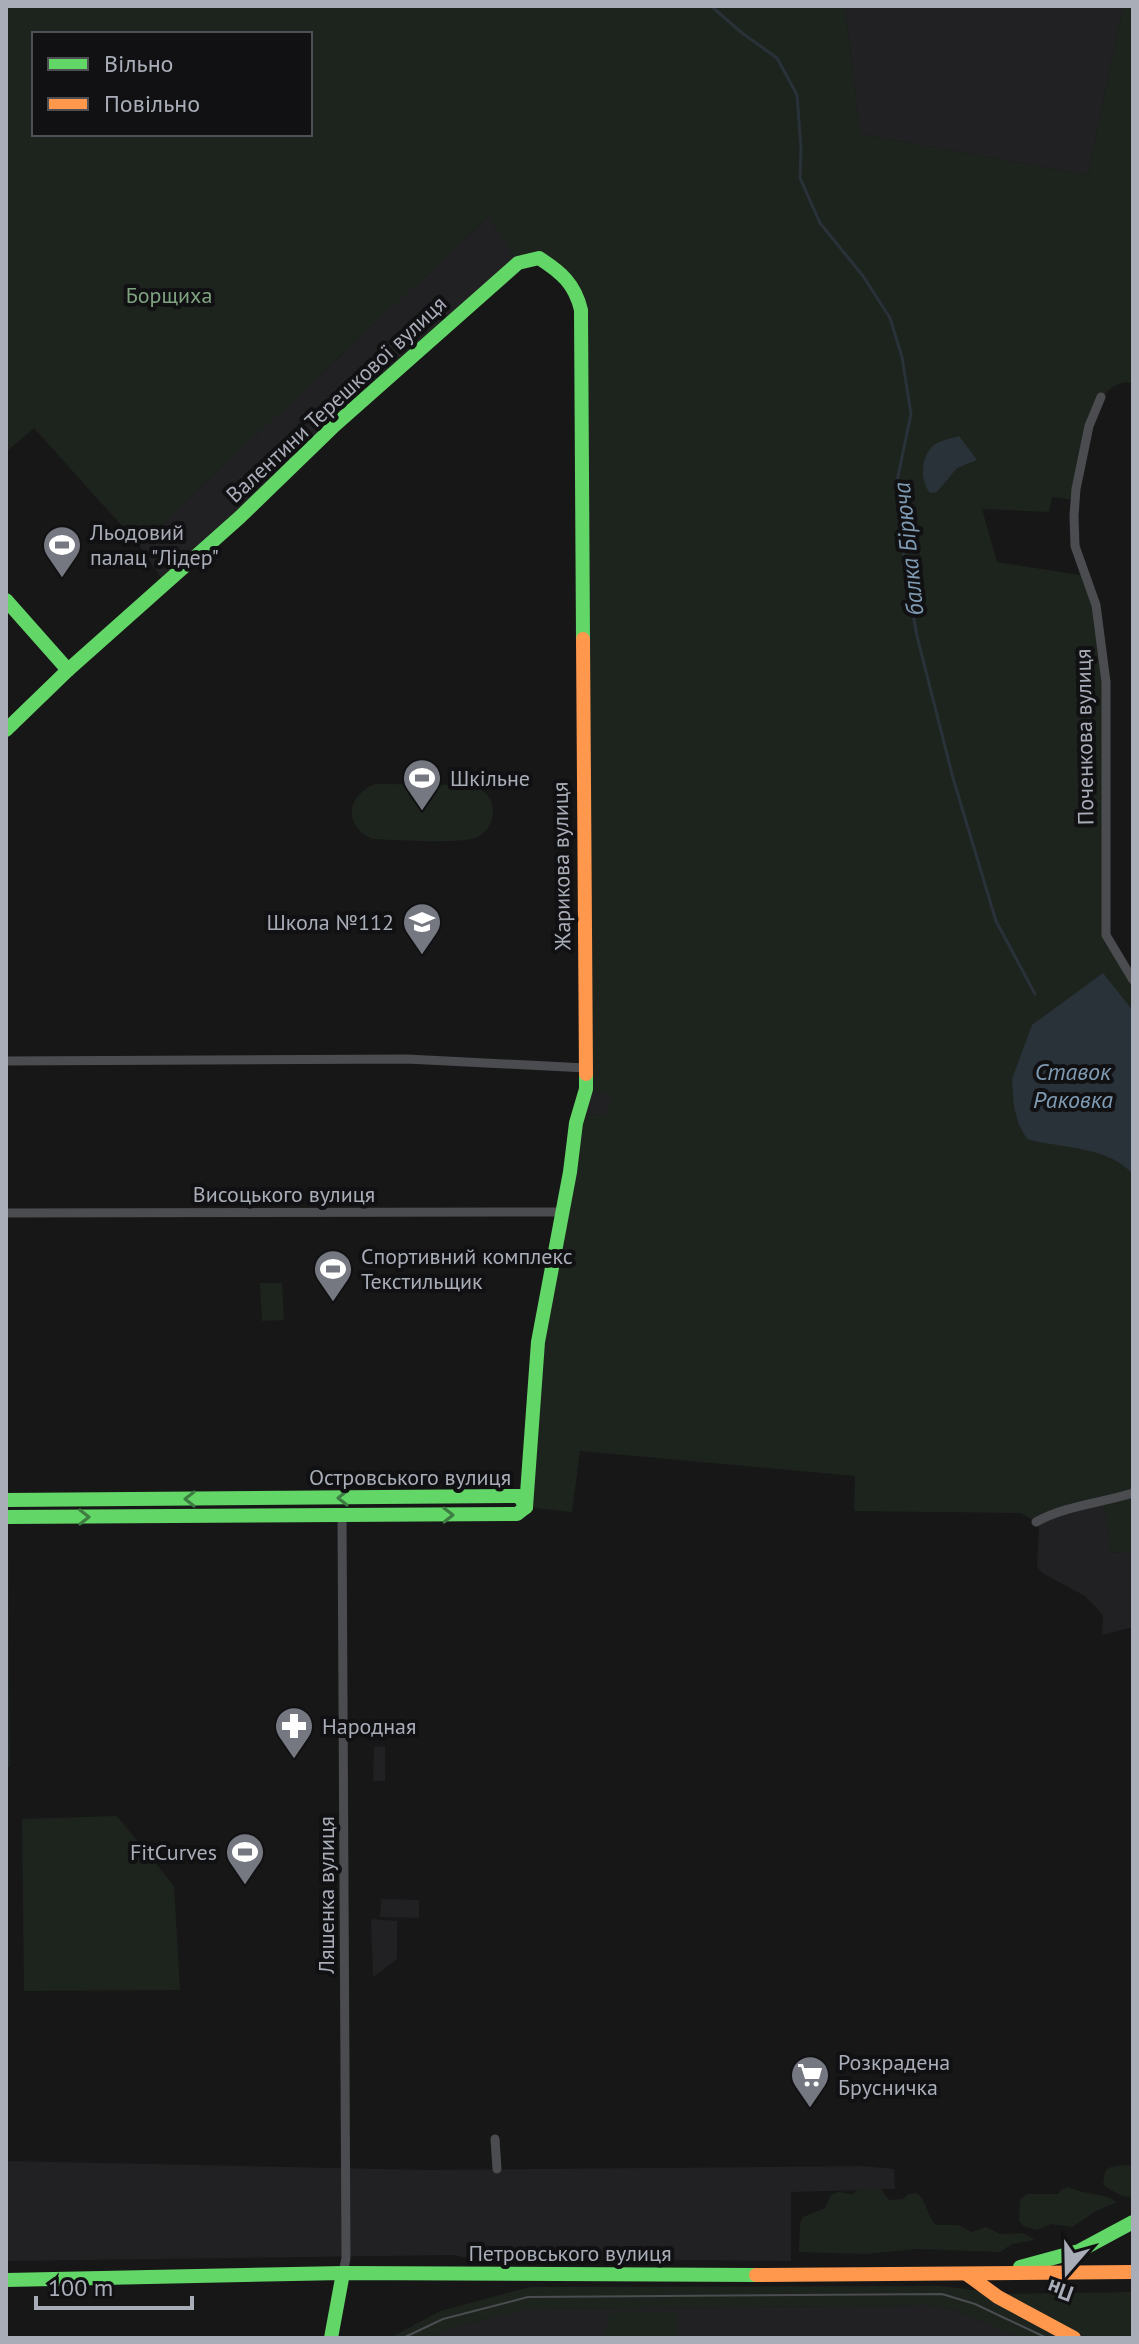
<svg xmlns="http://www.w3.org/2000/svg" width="1139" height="2344" viewBox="0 0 1139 2344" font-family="'PT Sans',sans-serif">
<rect width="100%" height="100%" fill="#171717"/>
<g fill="#212123">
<path d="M845,6H1123L1088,175L860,134Z"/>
<path d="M488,217L518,263L385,383L235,512L166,585L139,545Z"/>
<path d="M586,1089L612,1095L606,1115L578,1114Z"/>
<path d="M1104,1502L1111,1553L1133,1551V1627L1102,1635L1103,1615L1085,1596L1044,1574L1037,1567L1039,1526L1036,1522Z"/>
<path d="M385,1746V1781H373L374,1747Z"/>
<path d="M381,1899L419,1900V1918L380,1917Z"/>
<path d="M371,1919L397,1921V1959L373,1977Z"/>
<path d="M6,2161L427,2170L863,2166L894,2169L895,2189L791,2192V2261L469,2258L452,2255L6,2261Z"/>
<path d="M927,2305L954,2309L1020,2338H431L446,2330L492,2317L529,2309Z"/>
</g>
<g fill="#1d241e" fill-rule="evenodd">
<path d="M6,6H845L860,134L1088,175L1123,6H1133V383C1088,374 1081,470 1075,500L1052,497L1049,512L982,509L997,562L1086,576L1096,605L1106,682V935L1133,980V1551L1111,1553L1104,1503L1036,1522L1021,1513L854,1511L855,1476L580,1451L572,1512L526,1507L537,1388L578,1114L606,1115L611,1095L586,1089L578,294L539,258L518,263L488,217L139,545L34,428L6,452ZM34,34H310V134H34Z"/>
<path d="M375,784L472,785C485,790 494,799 493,814C492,825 485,834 475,838C459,844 393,840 372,839C344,825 345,797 375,784Z"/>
<path d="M260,1283H282L284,1320L262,1321Z"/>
<path d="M6,1534H8L10,1767H6Z"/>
<path d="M117,1816L174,1886L180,1990L24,1991L22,1819Z"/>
<path d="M1125,2165L1133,2166V2197L1122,2196L1103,2185L1105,2171L1111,2167Z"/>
<path d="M1069,2187C1087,2196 1099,2191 1117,2202L1096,2211L1072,2227L1051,2224L1037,2230L1023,2226L1019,2220L1020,2199L1027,2194H1058L1062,2189Z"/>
<path d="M880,2188L889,2200L903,2199L909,2194L917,2193C927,2202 927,2216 936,2225H958L971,2232L986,2227L1000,2234L1022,2233L1035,2240L1012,2244L1000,2252L917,2249L866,2254L799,2252L800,2223L803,2217L825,2208L831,2195L838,2192L852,2194L858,2190Z"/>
<path d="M942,2286L1002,2294L1133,2292V2338H1020L954,2309L927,2305L529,2309L492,2317L446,2330L431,2338H390L440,2311L530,2287Z"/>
<path d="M609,2313H678L677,2338H605Z"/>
</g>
<g fill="#2a3239">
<path d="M959,436L977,460L957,468L937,492L930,493C920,480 920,457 934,445C940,440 951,439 959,436Z"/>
<path d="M1103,973L1133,1011V1174C1105,1145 1063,1149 1027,1139L1019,1125L1014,1107L1012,1079L1032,1025Z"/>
</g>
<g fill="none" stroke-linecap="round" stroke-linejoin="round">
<path stroke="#2a3239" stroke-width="3" d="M711,6L742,33L777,58L797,95L801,148L800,178L820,223L863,276L890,318L902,357L911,414L897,481L905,568L917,636L953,778L996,921L1035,994"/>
<g stroke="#4b4c50" stroke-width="9">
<path d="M1101,397L1089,426L1076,489L1074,516L1075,546L1096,605L1106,682V935L1133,980"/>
<path d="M6,1061L407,1059L586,1068"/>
<path d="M6,1213L561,1212"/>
<path d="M342,1516L346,2258L343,2273"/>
<path d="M1036,1522C1064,1506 1101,1503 1133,1493"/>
<path d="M495,2139L497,2169"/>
</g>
<g stroke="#63d668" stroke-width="14">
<path d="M6,600L68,670"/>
<path d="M6,730L68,670L240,517L335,425L518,263L539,258C561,272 575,284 581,310L583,639"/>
<path d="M6,1500L519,1496L526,1507"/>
<path d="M526,1507L538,1342L570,1172L576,1123L586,1089V1074"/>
<path d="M6,1517L517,1514L526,1507"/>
<path d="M1020,2267L1079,2251L1133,2222"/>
<path d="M6,2280L343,2273L756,2275"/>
<path d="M331,2338L343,2273"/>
</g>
<g stroke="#ff974d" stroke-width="14">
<path d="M583,639L586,1074"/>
<path d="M756,2275L1133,2272"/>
<path d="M968,2275L998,2297L1074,2338"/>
</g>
<path stroke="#4b4c4f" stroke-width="2" d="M403,2338L443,2319L528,2297L942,2294L975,2304L1047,2338"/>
</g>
<defs><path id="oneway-chevron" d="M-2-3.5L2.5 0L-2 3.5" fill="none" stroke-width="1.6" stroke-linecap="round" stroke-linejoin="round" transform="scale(2)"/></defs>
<g stroke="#3e7d42">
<use href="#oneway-chevron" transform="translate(343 1498) rotate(180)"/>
<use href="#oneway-chevron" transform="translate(190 1499) rotate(180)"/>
<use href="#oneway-chevron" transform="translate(448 1515) rotate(-1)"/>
<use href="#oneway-chevron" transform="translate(84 1517)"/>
</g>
<defs>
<g id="stadium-pin" transform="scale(2)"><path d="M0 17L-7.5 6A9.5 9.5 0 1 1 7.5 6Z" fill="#757880" stroke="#111113"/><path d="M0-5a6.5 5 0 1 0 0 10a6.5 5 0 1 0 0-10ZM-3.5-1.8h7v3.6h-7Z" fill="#fff"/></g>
<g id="school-pin" transform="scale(2)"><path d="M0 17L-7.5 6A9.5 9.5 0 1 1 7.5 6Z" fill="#757880" stroke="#111113"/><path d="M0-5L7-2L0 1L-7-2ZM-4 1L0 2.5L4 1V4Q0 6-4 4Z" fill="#fff"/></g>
<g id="pharmacy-pin" transform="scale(2)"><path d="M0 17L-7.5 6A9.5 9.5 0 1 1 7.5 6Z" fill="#757880" stroke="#111113"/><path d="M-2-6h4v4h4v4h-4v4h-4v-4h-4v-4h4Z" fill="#fff"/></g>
<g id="supermarket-pin" transform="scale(2)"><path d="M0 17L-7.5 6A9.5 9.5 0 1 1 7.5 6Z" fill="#757880" stroke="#111113"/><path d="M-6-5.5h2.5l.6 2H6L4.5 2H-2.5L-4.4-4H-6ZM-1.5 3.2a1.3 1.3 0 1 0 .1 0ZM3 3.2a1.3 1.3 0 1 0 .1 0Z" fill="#fff"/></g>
</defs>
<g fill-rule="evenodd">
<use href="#stadium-pin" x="62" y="545"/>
<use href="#stadium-pin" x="422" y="778"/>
<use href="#school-pin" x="422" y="922"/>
<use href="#stadium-pin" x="333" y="1269"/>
<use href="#pharmacy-pin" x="294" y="1726"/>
<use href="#stadium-pin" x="245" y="1852"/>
<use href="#supermarket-pin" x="810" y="2075"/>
</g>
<g text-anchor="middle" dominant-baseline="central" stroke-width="8" stroke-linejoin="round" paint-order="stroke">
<g font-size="22" fill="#7fa381" stroke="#111113">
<text x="169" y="295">Борщиха</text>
</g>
<g font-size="22" fill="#a8adb8" stroke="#111113">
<text transform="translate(336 399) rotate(-43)">Валентини Терешкової вулиця</text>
<text transform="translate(1084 737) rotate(-91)">Поченкова вулиця</text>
<text transform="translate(561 866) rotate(-91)">Жарикова вулиця</text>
<text x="284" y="1194">Висоцького вулиця</text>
<text x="410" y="1477">Островського вулиця</text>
<text transform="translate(326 1895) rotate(-90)">Ляшенка вулиця</text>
<text x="570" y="2253">Петровського вулиця</text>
</g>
<g font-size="22" fill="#a8adb8" stroke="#111113" text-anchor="start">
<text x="90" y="532">Льодовий<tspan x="90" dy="25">палац "Лідер"</tspan></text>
<text x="450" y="778">Шкільне</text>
<text x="394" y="922" text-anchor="end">Школа №112</text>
<text x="361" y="1256">Спортивний комплекс<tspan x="361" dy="25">Текстильщик</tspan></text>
<text x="322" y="1726">Народная</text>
<text x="217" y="1852" text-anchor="end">FitCurves</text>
<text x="838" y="2062">Розкрадена<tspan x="838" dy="25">Брусничка</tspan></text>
</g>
<g font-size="24" font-style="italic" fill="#7f9bb3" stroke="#111113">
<text transform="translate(908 549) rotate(-96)">балка Бірюча</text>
<text x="1073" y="1071">Ставок<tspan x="1073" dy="28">Раковка</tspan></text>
</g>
</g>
<rect width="1139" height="2344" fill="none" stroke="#a8adb8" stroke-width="16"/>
<rect x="32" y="32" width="280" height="104" fill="#111113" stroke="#4d4f55" stroke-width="2"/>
<rect x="48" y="58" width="40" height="12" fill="#63d668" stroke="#4d4f55" stroke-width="2"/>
<text x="104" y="72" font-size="24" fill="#a8adb8">Вільно</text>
<rect x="48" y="98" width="40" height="12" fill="#ff974d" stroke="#4d4f55" stroke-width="2"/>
<text x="104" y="112" font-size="24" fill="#a8adb8">Повільно</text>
<g transform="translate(1067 2272) rotate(200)" stroke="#111113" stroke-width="6" paint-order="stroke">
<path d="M0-6L14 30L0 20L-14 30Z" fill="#a8adb8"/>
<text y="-12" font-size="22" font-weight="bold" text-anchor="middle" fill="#a8adb8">Пн</text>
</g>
<path d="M36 2296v12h156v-12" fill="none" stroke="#a8adb8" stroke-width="4"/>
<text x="48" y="2296" font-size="24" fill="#a8adb8" stroke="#111113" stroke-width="6" paint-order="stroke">100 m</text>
</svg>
